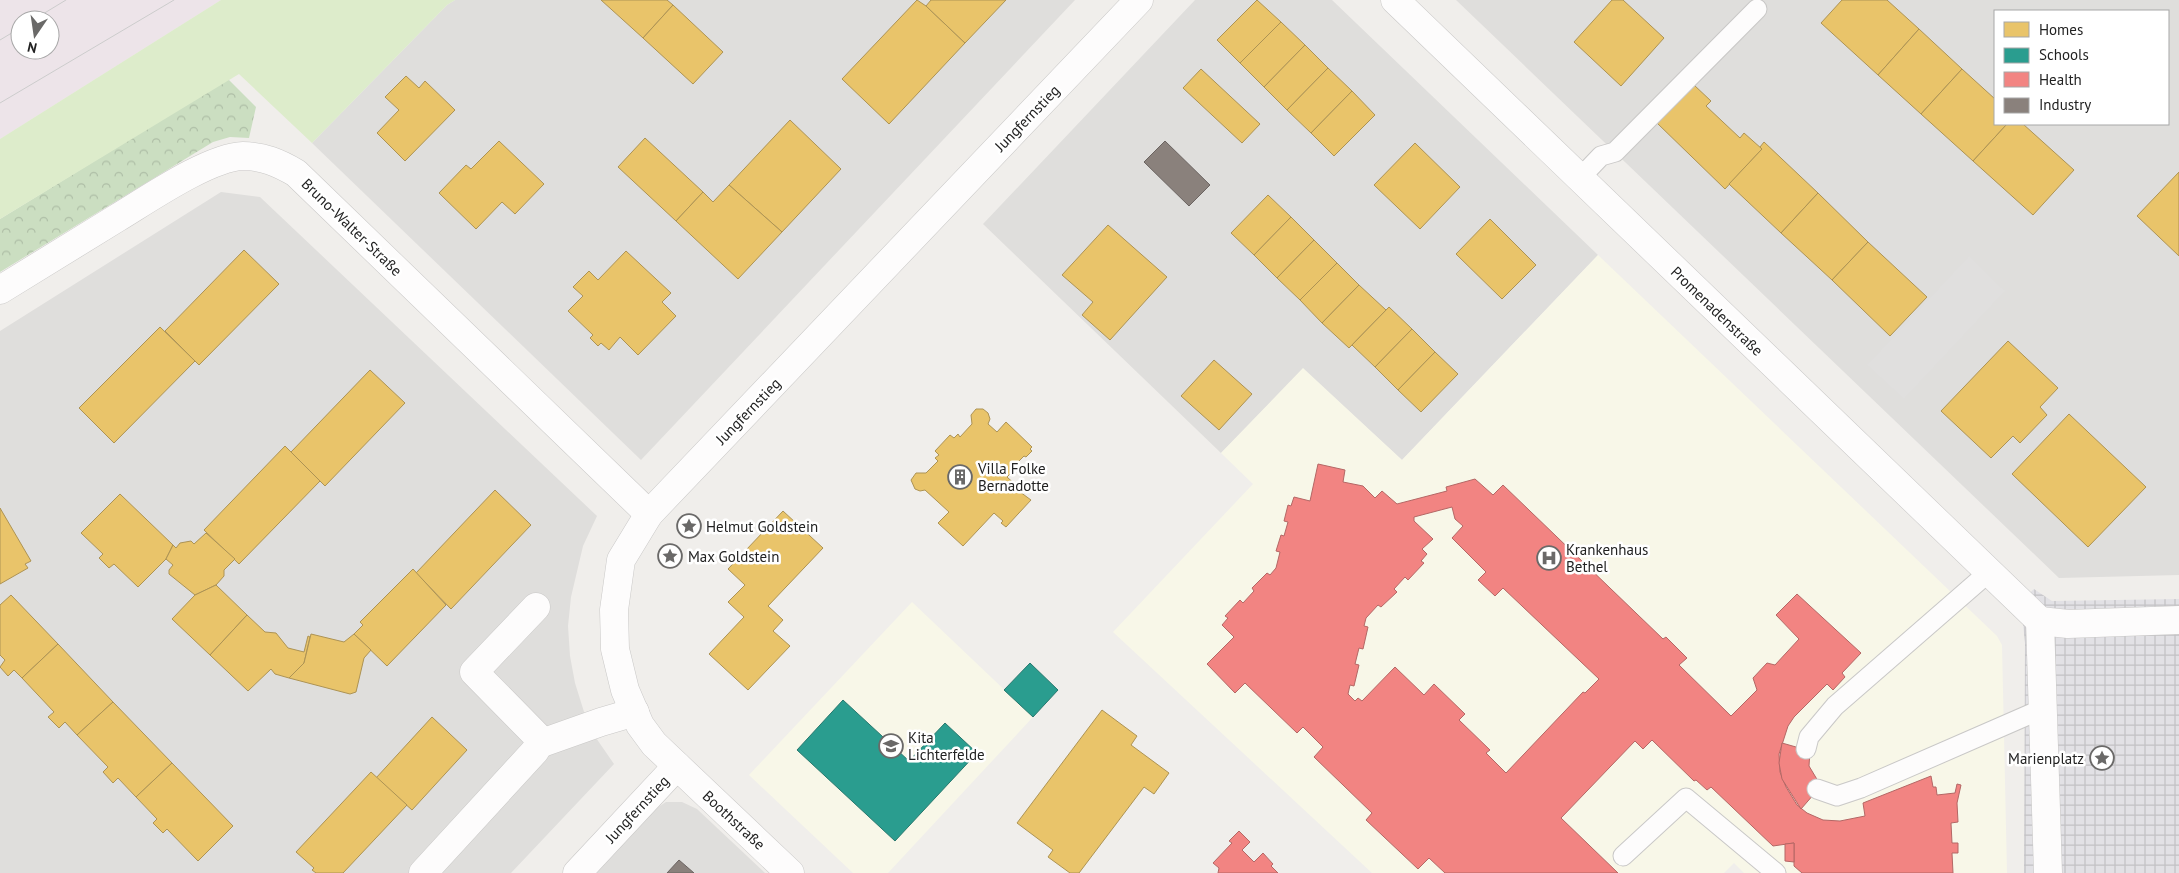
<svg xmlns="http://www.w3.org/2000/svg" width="2179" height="873" viewBox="0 0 2179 873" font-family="'PT Sans',sans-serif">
<defs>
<pattern id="forest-crowns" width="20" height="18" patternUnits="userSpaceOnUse" patternTransform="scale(1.25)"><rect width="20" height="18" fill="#cbdec1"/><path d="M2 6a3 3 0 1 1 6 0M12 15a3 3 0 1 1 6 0" fill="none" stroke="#aebea6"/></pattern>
<pattern id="plaza-grid" width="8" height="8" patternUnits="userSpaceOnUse" patternTransform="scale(1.25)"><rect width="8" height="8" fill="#e2e1e5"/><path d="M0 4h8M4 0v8" fill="none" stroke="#c2c1c4"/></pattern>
</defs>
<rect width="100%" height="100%" fill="#f0eeeb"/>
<g fill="#dfdedc" fill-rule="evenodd">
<path d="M455,0H1075L641,460L312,143L447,5Z"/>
<path d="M1195,0H1332L1598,255L1402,460L1303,369L1221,453L983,224Z"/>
<path d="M1456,0H2179V575L2059,578ZM1995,11H2168V124H1995Z"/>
<path d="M221,192L260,197L597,516L583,546L571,597L568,626L570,656L575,683L585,715L594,735L614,764L511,873H0V331Z"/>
<path d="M666,802H682L697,809L765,873H594L652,811Z"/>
</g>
<g fill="#f8f7e8">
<path d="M1598,255L1997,636L2002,645L2007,873H1744L1734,863L1724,873H1372L1113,632L1253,484L1221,453L1303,368L1402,460Z"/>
<path d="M912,602L1033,717L888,873H853L749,775Z"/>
</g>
<path fill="#ede4e9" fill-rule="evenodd" d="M0,0H221L0,139ZM20,20H50V50H20Z"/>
<path fill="url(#forest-crowns)" d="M228,79L256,107L249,138L230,137L213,142L0,272V219Z"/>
<path fill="#ddeccb" d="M221,0H455L447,5L312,143L239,74L0,219V139Z"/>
<path fill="#e0dfde" d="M1969,256L2005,291L1904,399L1867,365Z"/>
<path fill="url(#plaza-grid)" d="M2034,589L2052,601L2179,599V873H2024L2025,643L2023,624L2010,611Z"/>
<g fill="#e9c46a" stroke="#ad9354">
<path d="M601,0H667L673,5L643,38Z"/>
<path d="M917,0L926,6L965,43L889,124L842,79Z"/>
<path d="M931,0H1006L965,43L926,6Z"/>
<path d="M1257,0L1281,22L1240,63L1217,40Z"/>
<path d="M1612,0H1623L1664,38L1621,86L1574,42Z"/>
<path d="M1842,0H1887L1919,29L1878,75L1821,23Z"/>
<path d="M673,5L723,52L693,84L643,38Z"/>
<path d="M1281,22L1305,45L1264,87L1240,63Z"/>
<path d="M1919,29L1962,69L1921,114L1878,75Z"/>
<path d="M1305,45L1328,68L1287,110L1264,87Z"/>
<path d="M1328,68L1352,91L1311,133L1287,110Z"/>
<path d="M1201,69L1260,124L1242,143L1183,88Z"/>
<path d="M1962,69L1995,99V124H2007L1973,161L1921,114Z"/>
<path d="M406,76L419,88L425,81L455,110L405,161L377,133L399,110L385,97Z"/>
<path d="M1694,85L1711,101L1706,106L1740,138L1744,133L1762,149L1725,189L1657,123Z"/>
<path d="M1352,91L1375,115L1334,156L1311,133Z"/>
<path d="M790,120L841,169L782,232L729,185Z"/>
<path d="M2007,124H2023L2074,170L2033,215L1973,161Z"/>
<path d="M645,138L703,192L676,221L618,167Z"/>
<path d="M499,141L544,184L515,214L502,202L476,229L439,193L466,165L471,169Z"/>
<path d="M1764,142L1818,193L1781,233L1729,184L1762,149L1760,147Z"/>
<path d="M1415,143L1460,187L1420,229L1374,185Z"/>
<path d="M2179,172V256L2137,216Z"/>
<path d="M729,185L782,232L738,279L676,221L703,192L713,202Z"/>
<path d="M1818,193L1868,242L1832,280L1781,233Z"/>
<path d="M1268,195L1291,217L1254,255L1231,233Z"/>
<path d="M1291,217L1314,240L1277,278L1254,255Z"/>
<path d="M1490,219L1536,265L1502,299L1456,254Z"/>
<path d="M1108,225L1167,277L1110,340L1082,315L1093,302L1062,275Z"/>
<path d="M1314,240L1337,263L1300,300L1277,278Z"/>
<path d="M1868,242L1927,297L1890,336L1832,280Z"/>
<path d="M244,250L279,284L199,365L165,331Z"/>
<path d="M626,251L671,293L662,302L676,316L638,355L620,337L609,350L601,343L598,346L590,338L593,335L568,311L583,296L573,287L589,271L598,280Z"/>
<path d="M1337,263L1359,285L1322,323L1300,300Z"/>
<path d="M1359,285L1386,310L1349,348L1322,323Z"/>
<path d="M1389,307L1412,329L1375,367L1352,345Z"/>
<path d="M160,327L195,361L114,443L79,408Z"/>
<path d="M1412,329L1435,352L1398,390L1375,367Z"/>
<path d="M2008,341L2058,388L2040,407L2047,415L2020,443L2013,436L1991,458L1941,411Z"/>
<path d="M1435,352L1458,374L1421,412L1398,390Z"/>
<path d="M1214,360L1252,394L1219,430L1181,396Z"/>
<path d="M370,370L405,403L325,486L291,452Z"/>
<path d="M976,409H983L988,413L990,419L988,424L997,432L1006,422L1032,447L1030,449L1032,451L1026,457L1024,456L1010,470L1012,472L1007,477L1018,487L1016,489L1031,500L1006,527L1001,523L1003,521L994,513L963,546L938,523L949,512L925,490L920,491L915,489L911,480L916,473H926L938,461L935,458L939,455L935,451L950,435L954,438L958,434L960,437L972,424L971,415Z"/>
<path d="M2069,414L2146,487L2088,547L2012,474Z"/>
<path d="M285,446L320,481L239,564L204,530Z"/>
<path d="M495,490L531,525L451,609L416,573Z"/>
<path d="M120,494L173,545L166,559L138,587L114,564L109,568L99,558L103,554L81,533Z"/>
<path d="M0,508L31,561L25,564L28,568L0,584Z"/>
<path d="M783,511L823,548L768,606L783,620L773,631L790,646L748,690L709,654L744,617L728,602L745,585L728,569Z"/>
<path d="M206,533L235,559L224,570V576L216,585L195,595L169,574V570L173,565L166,559L173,545L176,548L180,543L191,541L194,544Z"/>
<path d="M413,569L446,605L387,666L354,634L363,625L360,622Z"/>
<path d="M216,585L247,615L210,655L172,619L195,595Z"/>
<path d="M11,595L58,644L22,678L14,670L8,676L0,667L5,660L0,655V605Z"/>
<path d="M247,615L265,632L276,633L288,648L304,652L308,636L310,637L304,663L289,678L275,674L271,669L248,691L210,655Z"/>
<path d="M311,634L344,642L354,634L371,650L364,658L356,692L350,694L289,678L304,663Z"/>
<path d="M58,644L113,702L77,735L65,722L59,728L48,717L54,712L22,678Z"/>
<path d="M113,702L172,763L136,797L118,778L113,783L103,772L108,767L77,735Z"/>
<path d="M1102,710L1137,736L1131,745L1169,773L1154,794L1144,787L1079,873H1070L1048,857L1053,850L1017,823Z"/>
<path d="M432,717L467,750L412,810L376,778Z"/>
<path d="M172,763L233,826L198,861L167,829L163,833L153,823L157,819L136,797Z"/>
<path d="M371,772L407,805L343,873H316L312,870L314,868L296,852Z"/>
</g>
<g fill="#2a9d8f" stroke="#28786e">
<path d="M1030,663L1058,690L1033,717L1004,690Z"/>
<path d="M843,700L909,761L945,723L977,753L895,841L797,750Z"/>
</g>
<g fill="#f28482" stroke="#b46765" fill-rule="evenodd">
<path d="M1318,464L1345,470L1343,482L1363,486L1375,498L1382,491L1397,504L1447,491L1446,487L1475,479L1493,495L1503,485L1663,639L1666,637L1687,658L1679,665L1731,716L1757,690L1753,678L1767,663L1775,665L1799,639L1776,615L1797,594L1861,653L1842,673L1845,677L1833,690L1827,684L1794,717L1788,726L1779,754L1780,772L1786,787L1797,805L1807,813L1823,820L1840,821L1865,816L1863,803L1931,776L1933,787H1936L1937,795L1955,793L1957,784L1961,785L1957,803L1958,822L1951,823L1952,843H1958V853H1952L1953,873H1802L1794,866V843L1773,846L1711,787L1707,790L1696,780L1694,781L1652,740L1643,749L1635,741L1561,818L1618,873H1445L1429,858L1418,869L1366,820L1372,813L1314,757L1323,747L1303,727L1297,733L1245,683L1235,693L1207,664L1234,637L1222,625L1228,618L1225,616L1240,600L1243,603L1254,591L1252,588L1267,573L1270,575L1276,568L1280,552L1276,551L1281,535L1284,536L1288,522L1284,521L1288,505L1291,506L1294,497L1310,501ZM1452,507L1455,519L1463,526L1452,538L1486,572L1478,580L1495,596L1503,588L1599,679L1585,693L1583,692L1506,773L1486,753L1490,750L1459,720L1465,714L1434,684L1424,695L1395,667L1362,701L1358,698L1355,701L1348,694L1350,685L1354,686L1359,665L1355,664L1359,648L1363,649L1368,627L1364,626L1366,618L1378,605L1381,607L1397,592L1394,589L1405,577L1408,580L1424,563L1421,561L1427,554L1422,549L1433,539L1414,521V517Z"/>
<path d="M1782,743L1810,751L1809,766L1821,786L1801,809L1782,779L1779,763Z"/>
<path d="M1239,831L1250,842L1242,850L1254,862L1263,853L1273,864L1271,866L1278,873H1218L1219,868L1213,863L1232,843L1229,841Z"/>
<path d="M1794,843V862L1785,861V844Z"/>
</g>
<g fill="#8a817c" stroke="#6b6461">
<path d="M1165,141L1210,185L1189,206L1144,162Z"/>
<path d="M679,860L694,873H667Z"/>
</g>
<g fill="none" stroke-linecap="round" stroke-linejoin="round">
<g stroke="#c9c8c7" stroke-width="21">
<g id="service">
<path d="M1580,178L1601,156L1615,152L1757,9"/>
<path d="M1806,749L1809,737L1835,706L1989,572"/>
<path d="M1817,789L1837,796L1861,788L2042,709"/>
<path d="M1623,856L1686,798L1776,873"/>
</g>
</g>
<g stroke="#c9c8c7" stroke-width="29">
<g id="minor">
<path d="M1395,0L2040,621"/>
<path d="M0,290C39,266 78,242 117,218C147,200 209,157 243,156C263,156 279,163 296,173L649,514"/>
<path d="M2040,621L2048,873"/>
<path d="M2040,621L2068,624L2179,620"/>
<path d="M539,744L601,722L635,712"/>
<path d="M423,873L535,751L539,744L538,737L474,672L536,607"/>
<path d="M577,873L677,766"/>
<path d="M790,873L654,744L640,725L625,690L615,649L614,610L621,560L649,514L1139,0"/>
</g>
</g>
<use href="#service" stroke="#fdfcfc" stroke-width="19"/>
<use href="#minor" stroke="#fdfcfc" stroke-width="28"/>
<g stroke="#ccc" stroke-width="1">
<path d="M33,20L66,0"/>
<path d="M0,40L20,28"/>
<path d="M0,103L174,0"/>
</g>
</g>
<defs>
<g id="building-ring" transform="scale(1.25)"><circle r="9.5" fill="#fff" stroke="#6a6968" stroke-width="1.5"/><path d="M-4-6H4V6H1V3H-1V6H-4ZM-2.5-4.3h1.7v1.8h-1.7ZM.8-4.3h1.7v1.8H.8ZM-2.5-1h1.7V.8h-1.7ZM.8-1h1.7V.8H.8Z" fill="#6a6968"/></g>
<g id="sight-ring" transform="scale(1.25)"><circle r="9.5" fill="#fff" stroke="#6a6968" stroke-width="1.5"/><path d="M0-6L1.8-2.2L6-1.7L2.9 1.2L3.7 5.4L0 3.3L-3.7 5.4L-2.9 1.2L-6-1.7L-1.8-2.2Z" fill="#6a6968"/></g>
<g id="hospital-ring" transform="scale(1.25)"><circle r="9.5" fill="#fff" stroke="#6a6968" stroke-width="1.5"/><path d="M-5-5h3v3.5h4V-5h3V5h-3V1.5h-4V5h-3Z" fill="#6a6968"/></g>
<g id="school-ring" transform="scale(1.25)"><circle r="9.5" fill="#fff" stroke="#6a6968" stroke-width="1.5"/><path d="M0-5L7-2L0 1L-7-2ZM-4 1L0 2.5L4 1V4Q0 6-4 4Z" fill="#6a6968"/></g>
</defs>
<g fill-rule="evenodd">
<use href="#building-ring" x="960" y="477"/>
<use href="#sight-ring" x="689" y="526"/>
<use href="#sight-ring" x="670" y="556"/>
<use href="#hospital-ring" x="1549" y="558"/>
<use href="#school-ring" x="891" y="746"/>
<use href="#sight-ring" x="2102" y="758"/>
</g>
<g text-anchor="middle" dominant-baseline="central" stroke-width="5" stroke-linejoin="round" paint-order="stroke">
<g font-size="15" fill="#222" stroke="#fff">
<text transform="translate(1027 118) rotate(-46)">Jungfernstieg</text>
<text transform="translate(352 227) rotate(44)">Bruno-Walter-Straße</text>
<text transform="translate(1717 311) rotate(44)">Promenadenstraße</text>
<text transform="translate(748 411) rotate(-46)">Jungfernstieg</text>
<text transform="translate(637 809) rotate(-47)">Jungfernstieg</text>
<text transform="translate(734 820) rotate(43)">Boothstraße</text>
</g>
<g font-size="15" fill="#222" stroke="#fff" text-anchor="start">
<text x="978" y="468">Villa Folke<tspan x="978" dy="17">Bernadotte</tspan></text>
<text x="706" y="526">Helmut Goldstein</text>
<text x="1566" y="549">Krankenhaus<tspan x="1566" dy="17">Bethel</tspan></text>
<text x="688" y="556">Max Goldstein</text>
<text x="908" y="737">Kita<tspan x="908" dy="17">Lichterfelde</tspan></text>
<text x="2084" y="758" text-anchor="end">Marienplatz</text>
</g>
</g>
<rect x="1994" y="10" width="175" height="115" fill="#ffffff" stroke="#a7a7a7"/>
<rect x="2004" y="22" width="25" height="15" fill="#e9c46a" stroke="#a7a7a7"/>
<text x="2039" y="35" font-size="15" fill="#222222">Homes</text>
<rect x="2004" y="48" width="25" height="15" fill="#2a9d8f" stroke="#a7a7a7"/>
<text x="2039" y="60" font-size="15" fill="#222222">Schools</text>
<rect x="2004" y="72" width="25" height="15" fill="#f28482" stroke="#a7a7a7"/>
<text x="2039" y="85" font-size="15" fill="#222222">Health</text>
<rect x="2004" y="98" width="25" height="15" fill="#8a817c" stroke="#a7a7a7"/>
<text x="2039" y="110" font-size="15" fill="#222222">Industry</text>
<g transform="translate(35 35) rotate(193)"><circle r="24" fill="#ffffff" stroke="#a7a7a7"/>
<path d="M0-4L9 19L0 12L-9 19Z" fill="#6a6968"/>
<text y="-8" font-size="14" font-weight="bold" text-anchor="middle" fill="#222222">N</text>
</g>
</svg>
